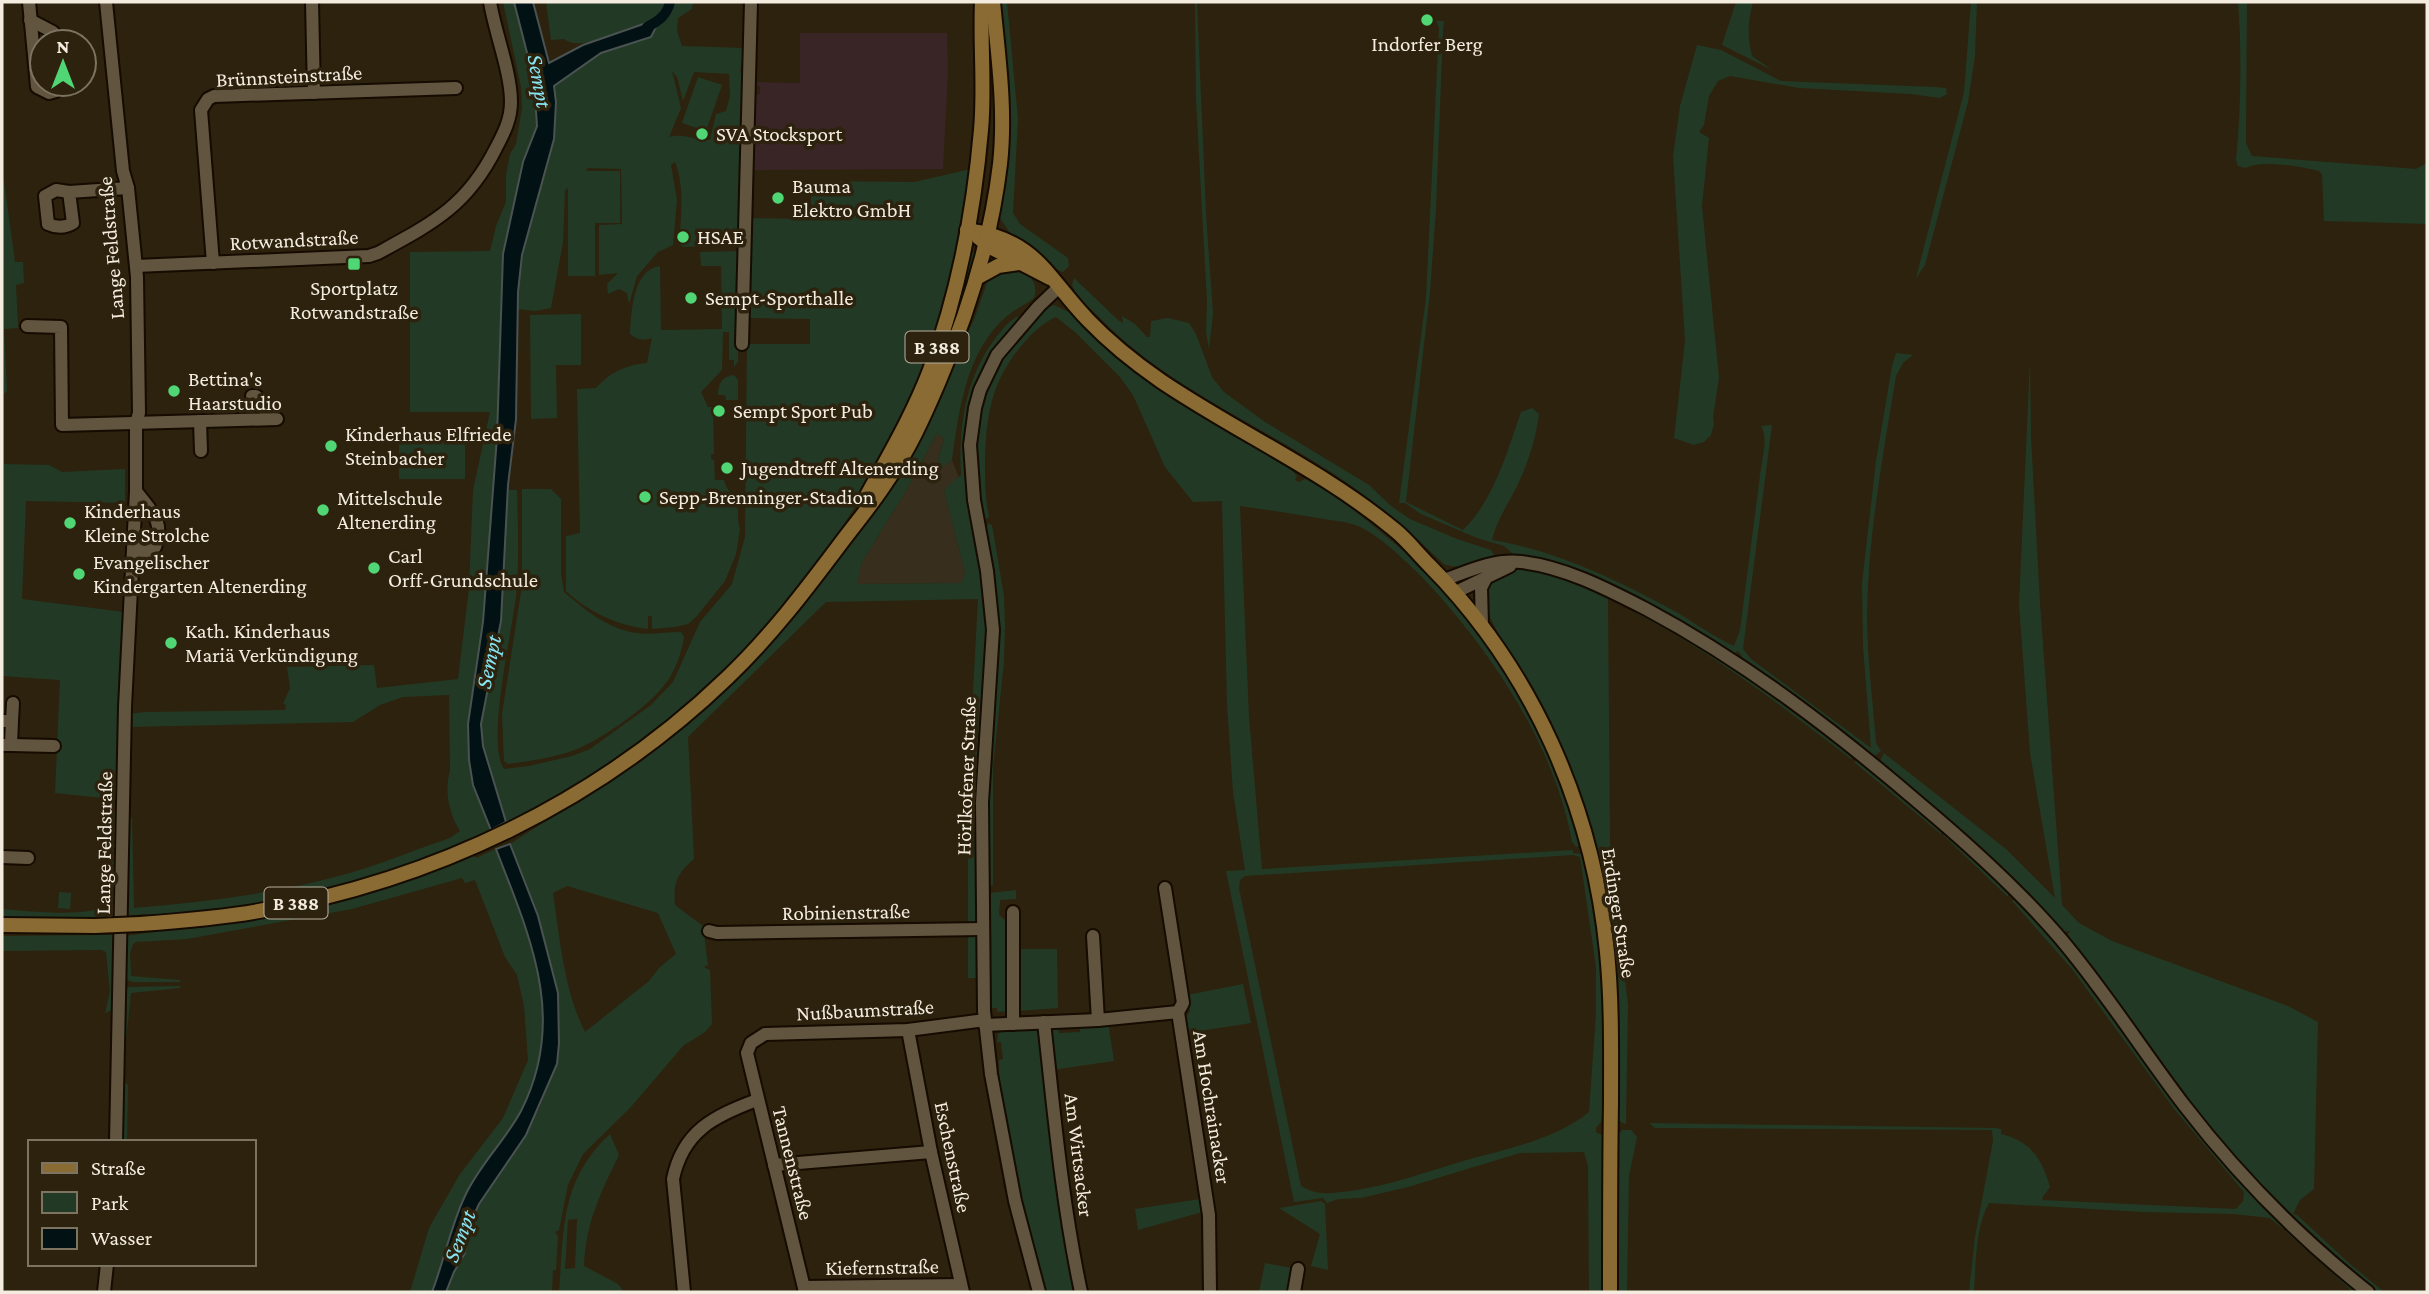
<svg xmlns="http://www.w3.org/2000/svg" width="2429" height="1294" viewBox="0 0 2429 1294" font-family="'Crimson Pro',serif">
<rect width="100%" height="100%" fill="#2d220d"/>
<path fill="#372e1e" d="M937,433L944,439L938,460L941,468L952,460L959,478L944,490L965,573L961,583L857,584L862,562L906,491Z"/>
<path fill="#392525" d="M800,33H947L948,72L943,169L751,170L753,95L760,94V86H753V82L800,83Z"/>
<g fill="#223a25" fill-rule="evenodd">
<path d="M503,2H514L534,80L537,126L523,162L503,254L497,437L483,622L468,724L469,760L473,785L491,830L472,839L467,843C431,857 394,872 357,883C289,902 220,911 151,917L146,914L126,916V816L132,818L134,908C214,901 292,892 369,867C396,858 423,847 450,838L460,831C449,813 444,791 450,771L449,695L403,697L380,705L353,722L129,727L130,807H127L129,714L145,712L285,710L286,705L283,704L290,688L287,667L374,665L377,688L458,679L469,588L473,490L490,412H410V252L490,251L496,226L506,202V175L510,154L516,144L522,108L521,87Z"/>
<path d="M546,2H693L692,9L678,18L677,31L682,46L745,48L740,71L747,78L740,243L736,245L683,247L679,243C681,218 685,187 675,162L671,165L677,200L673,245L658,252L637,276L629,304L627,293L619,289L608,294L607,284L618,273L599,275V225L622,224L621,169L588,168L586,171H620V223H595V276H568V188L565,190L563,242L551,308L535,311L517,309C519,280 522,251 530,223C544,178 561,134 554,86L601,53L651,37L649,22C629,29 581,53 564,39L551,40ZM672,71L677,77L683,101L694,72L729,74L730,96L726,111L716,114L710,140C693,141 687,133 669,137L681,108Z"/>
<path d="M999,2H1007L1018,119L1013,213L1020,224L1068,258L1069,266L1063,272L1058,270L1038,252L1010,233L1000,218L1009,108Z"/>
<path d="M1195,2H1197L1206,215L1213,314L1209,349L1206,332L1207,302L1196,99Z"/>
<path d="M1736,2H1753C1748,21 1747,36 1752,56L1772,70L1722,45Z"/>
<path d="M1971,2H1977L1975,56L1968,102L1925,265L1916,278L1964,92Z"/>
<path d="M2238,2H2247L2246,132V143L2252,156L2416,169L2427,163V224L2324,221L2322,174L2319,171C2303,167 2260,159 2246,168L2238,166L2236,160C2241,107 2242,55 2238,2Z"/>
<path d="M1436,21H1444L1443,30L1436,209L1430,292L1406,502L1463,530C1494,500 1507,452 1521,412L1532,408L1539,414C1536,438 1528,463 1518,484C1509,503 1497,519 1492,540C1558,551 1619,581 1678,613C1696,624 1714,637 1734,646L1740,630L1761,468C1763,455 1768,437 1761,426L1772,425L1743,649L1751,659L1871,748L1863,646L1862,583L1876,461L1892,366L1896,353L1913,355L1903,363L1896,376C1883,455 1868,535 1867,615C1867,658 1873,701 1876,743L1881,751L1872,758L1744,662L1740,653L1737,651L1734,655L1687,627L1514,555L1504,546L1477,538L1421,514L1405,503H1399L1426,298L1439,28Z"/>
<path d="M1697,45L1721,50L1781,81L1934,87L1946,88L1947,94L1940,98L1911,94L1799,88L1730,76L1718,81L1709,96L1704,125L1699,132L1709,138L1702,206L1719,378L1713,417L1714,424L1711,435L1704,442L1694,445L1674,438L1685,341L1673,156L1680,106Z"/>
<path d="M698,77L722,85L706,131L682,123Z"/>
<path d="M2,167L15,262H23L24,283L16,285L18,328L4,329L7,391L4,394V464L49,465L62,472L125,469V503L26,501L22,599L124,612L126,575L118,795L112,799L55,793L60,680L2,676Z"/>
<path d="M971,169C942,414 811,626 608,766C587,781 563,796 540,807C529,812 517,816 506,822L483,746L481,724L501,621L508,490H517C518,522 519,555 517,587C514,626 485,741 504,769L529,766L572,756L590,749L651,705L673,682L700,622L732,584L745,537L747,344H810V319L747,318V218L811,219V181L914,182Z"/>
<path d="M976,250L978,252L950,341L893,454L969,256Z"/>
<path d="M737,251L738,254V362L734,367V360H729V332H723L722,370L701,392L708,407H713L714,454H711V459L714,460L715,480H724C726,490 734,495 737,506C739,513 737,522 740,529L736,554L725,581L696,617L688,624L675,627L652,629V616H648V629C618,626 587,611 566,591V536L580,533L577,389L596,388C610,372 626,365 647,363L652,338C642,341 638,340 630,334C631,313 633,269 660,266L661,330L722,329L721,266H701L700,252Z"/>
<path d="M1015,269C1029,273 1039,282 1034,298C1026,304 1015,309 1007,316C966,351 959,410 952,460L941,468L938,460L944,439L937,433L906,491L862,562L857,584L961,583L965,573L944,490L961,475C958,423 967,370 1002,330C1008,323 1015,316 1024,315L997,346L972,398L987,606V660L979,759L978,978H968V784L978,599L826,602L688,737L694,859C677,874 673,882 675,905L703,926L708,965L704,967L710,970L712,1024L705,1032L683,1046L630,1108L583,1154L568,1185L559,1230L555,1232L558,1236L556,1270H553L552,1292H446L454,1272L465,1253L466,1232L479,1204L538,1111L557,1064L559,1043L558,993L538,916L510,844L629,768L676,732L727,687L932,410L975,317L988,280L995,273ZM567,886L658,913L676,954L659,968L649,981L585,1032C564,991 560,939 553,893Z"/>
<path d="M1074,278L1118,320L1123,323L1122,316L1135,324L1147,337H1150L1151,321L1168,318L1189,323L1196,334L1212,377L1224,392L1265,422L1369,485L1391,506L1410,519L1457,539L1491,550L1494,555C1478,561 1461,571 1444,564C1410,532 1376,502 1337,476C1257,423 1166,387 1099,317C1089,307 1077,298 1072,285Z"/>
<path d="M1054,305L1071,313L1117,357L1167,395L1287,465L1297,476L1295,480L1299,482L1307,478L1317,483C1391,536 1465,599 1512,678C1526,701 1536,726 1548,750C1558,770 1581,825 1579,846L1576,847L1572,842C1555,744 1486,643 1418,573C1402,558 1376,532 1355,525C1345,521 1334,521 1324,519C1296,514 1268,510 1240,506L1249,717L1262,869L1573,850V853L1584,854L1588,862L1604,978V1104L1601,1122L1596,1128V1132L1602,1135L1605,1148V1292H1589L1588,1166L1584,1152L1520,1153L1408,1187L1361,1198L1338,1199L1327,1203L1323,1198L1294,1202L1226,871L1245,870L1233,792L1227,705L1222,501L1193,502L1165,467L1133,395L1120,377L1076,333L1056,317C1046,321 1037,329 1030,336C993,375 986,410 985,462C985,479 985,499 989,516L987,519L983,518C974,467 969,410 997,363C1003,354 1011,346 1018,338C1029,325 1038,310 1054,305ZM1573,855L1580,857L1596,967V1014L1589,1112C1555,1140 1505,1149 1463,1161C1420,1174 1377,1190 1332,1193C1320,1194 1311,1192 1301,1186L1239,888L1240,880L1245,876Z"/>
<path d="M581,314V365H556L557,418L531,419L530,315Z"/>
<path d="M2030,360L2031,437L2040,603L2062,905L2079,923L2112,941L2288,1006L2318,1022L2314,1189L2300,1200L2293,1214L2297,1215L2349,1263L2384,1292H2375C2330,1254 2283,1214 2243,1169C2179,1097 2124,1015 2067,936L2070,931L2061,932L1879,763L1884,753L2006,849L2055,898L2030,753L2019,604Z"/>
<path d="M734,375L738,380V400H726L725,395H718C718,384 722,376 734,375Z"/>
<path d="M465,435V479H399V436Z"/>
<path d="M522,489H551L561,499V574L564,592C584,609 608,629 636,633C651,635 666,632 681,632L684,637C682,650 677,666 670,677C655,703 600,741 572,751C551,758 530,761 508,764L504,761L502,714L522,586Z"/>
<path d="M988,523L992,525L1004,596L1005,624L1004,661L993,768V885H987L986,798L998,631L997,606L985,534Z"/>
<path d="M1524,568C1545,571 1594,582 1608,598L1615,599L1707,650L1770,691L1852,755L1851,759C1774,700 1696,640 1608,599L1610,841L1612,876L1628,1005L1626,1124L1618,1121L1594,846L1580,799L1488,613C1484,583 1491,573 1524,568Z"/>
<path d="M1859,759L1943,829L1941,834L1854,762Z"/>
<path d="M118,805L117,916L103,917L102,919L2,918V909C24,911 91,918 107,905C112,890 113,845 113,827C113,820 111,814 114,806Z"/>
<path d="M1947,834L2008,890V897L1943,835Z"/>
<path d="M496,849C530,938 569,1018 521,1111C505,1141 479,1165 465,1196C451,1226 444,1261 432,1292H410L429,1228L460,1174L503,1118L528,1060L524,1006L517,975L505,957L475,880L465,883L462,878L352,909L187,939L136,942L133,944L130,953L131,976L180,980V982H133L127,980L124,975L125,936L272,916L311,908L380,890L474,856L476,858Z"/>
<path d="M1016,890V899L1000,900L999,915L1010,924V1011L997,1012V1008H989L987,896L990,893Z"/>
<path d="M59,892L71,893L70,909L58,908Z"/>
<path d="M2015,898L2063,950L2284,1224L2283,1229L2270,1218L2233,1214L2143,1212L1989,1203C1975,1228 1976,1264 1974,1292H1969L1975,1237L1993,1141L1992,1130L1655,1128L1649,1123L1995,1128L2001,1129V1134C2031,1141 2042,1159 2050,1187L2042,1198L2043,1200L2236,1209L2243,1201L2244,1192L2175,1110L2072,969L2012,901Z"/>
<path d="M100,935H117L114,1009L105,1013L110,992L106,952L102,950L2,951V936Z"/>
<path d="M1018,949H1057L1058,1008L1018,1011Z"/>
<path d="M1243,984L1251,1023L1187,1033L1185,1019L1190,1011L1187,995Z"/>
<path d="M180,986V988L131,993L122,1079L128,1085L127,1142H119L125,989L129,987Z"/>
<path d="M1108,1022L1114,1061L1052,1070L1050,1030L1058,1026L1059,1033L1080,1032V1025Z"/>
<path d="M1035,1028L1042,1035L1078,1292H1043L1027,1234L999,1089V1060L1003,1059L1001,1042H997L998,1034L1006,1029Z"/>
<path d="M1622,1130H1631L1637,1137L1629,1176L1627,1292H1615L1617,1137Z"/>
<path d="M610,1134L619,1155C600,1194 586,1222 584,1266L618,1284L624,1292H559C564,1230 560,1180 610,1134ZM577,1219L575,1268L565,1269L568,1220Z"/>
<path d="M1200,1199L1202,1211L1199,1213L1138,1230L1135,1209Z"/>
<path d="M1321,1201L1325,1204L1328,1270L1311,1266L1320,1234L1279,1208Z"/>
<path d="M2290,1230L2360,1292H2353L2285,1231Z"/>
<path d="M1265,1263L1292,1268L1289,1292H1259Z"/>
</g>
<g fill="#021114" stroke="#4a5351" stroke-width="2">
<path d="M514,2H533L549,63L583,45L649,22L659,21L651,37L601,53L554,86L556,102L554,139L522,255L518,292L516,419L508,485L501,621L481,724L483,746L506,822L491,830L473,785L469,760L468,724L483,622L497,437L503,254L523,162L537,126L534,80Z"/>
<path d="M510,844L538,916L558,993L559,1043L557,1064L526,1135L479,1204L466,1232L465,1253L454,1272L446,1292H432C444,1261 451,1225 465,1196C479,1165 505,1141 521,1111C568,1019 530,937 496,849Z"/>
</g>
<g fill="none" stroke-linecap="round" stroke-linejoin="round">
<path stroke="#021114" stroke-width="10" d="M647,27C659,21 667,15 670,2"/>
<g stroke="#150b00" stroke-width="16">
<g id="minor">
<path d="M29,2L37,87L49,93L56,91L59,84"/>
<path d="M106,2L123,171L128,188L137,277L139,413L136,423V491L125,707L116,1142"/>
<path d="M312,2L314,93"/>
<path d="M30,20L53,32L54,42"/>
<path d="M69,192L56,190L45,196L48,224C57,228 65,228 73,223L69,192L128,188"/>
<path d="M213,263L201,110L208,99L214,96L456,88"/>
<path d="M136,266L369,256L378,253C433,223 467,206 496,148C504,133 511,119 511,102C511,72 495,33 490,2"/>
<path d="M27,326L61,327L62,425L277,419"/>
<path d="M742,344L751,2"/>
<path d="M252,396H256L265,404L266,419"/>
<path d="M200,421L201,451"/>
<path d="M133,545L139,551L147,552L155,547C165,521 151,511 136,491"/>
<path d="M1444,580C1469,571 1493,559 1521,562C1565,567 1607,589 1646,609C1745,662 1834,730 1919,803C1969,845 2018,889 2060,938C2105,991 2142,1050 2184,1105C2237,1174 2300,1238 2368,1292"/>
<path d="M1456,592L1510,566"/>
<path d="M1482,625L1481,588L1487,576"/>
<path d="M2,721H12L11,745H2"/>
<path d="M12,721L13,703"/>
<path d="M11,745L54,746"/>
<path d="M2,857L28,858"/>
<path d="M1165,888L1183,1003L1178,1012L1209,1215L1210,1292"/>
<path d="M1013,912V1024"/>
<path d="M709,931L717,933L983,929"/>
<path d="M1093,936L1098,1020"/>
<path d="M1044,1022C1054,1113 1062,1203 1081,1292"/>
<path d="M985,1025L1098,1020L1178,1012"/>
<path d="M908,1030L931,1152L963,1292"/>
<path d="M774,1165L931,1152"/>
<path d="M804,1287L961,1285"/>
<path d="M104,1292L107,1264"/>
<path d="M684,1292L673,1179C683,1131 714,1116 757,1100"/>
<path d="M805,1292L747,1053L751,1043L765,1034L908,1030L985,1020"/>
<path d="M1039,1292L1015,1201L991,1074L984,1011L982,802L993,630L987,571L974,500L970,445L975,408L980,390L997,355L1039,306L1059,287"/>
<path d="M1294,1292L1298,1269"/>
</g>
</g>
<g stroke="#150b00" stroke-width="18">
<g id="major">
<path d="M967,230C1037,240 1045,275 1088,320C1110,343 1135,363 1161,381C1238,433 1324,471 1396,531C1408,541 1418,554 1429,565C1532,669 1593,807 1607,952C1612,1002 1611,1052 1611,1102C1610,1165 1610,1229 1610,1292"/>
<path d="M979,238L992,248L1050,278"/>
<path d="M978,277L998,266L1019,263"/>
<path d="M865,499C888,457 913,415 930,370C958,294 974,211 981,130C985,87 980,45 982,2"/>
<path d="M140,924C180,921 220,918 259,911C435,880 598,802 727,678C770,637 805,591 841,543C856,523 873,503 887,481C909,450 924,416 939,381C969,311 991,240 1000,164C1006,110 998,55 993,2"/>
<path d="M2,925L95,926"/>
</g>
</g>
<use href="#minor" stroke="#61553f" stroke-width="12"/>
<use href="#major" stroke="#896b33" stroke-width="14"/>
<g stroke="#150b00" stroke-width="18" stroke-linecap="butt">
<path id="major-bridge" d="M95,926L140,924"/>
</g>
<use href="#major-bridge" stroke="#896b33" stroke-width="14"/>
</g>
<g fill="#50d674" stroke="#2d220d" stroke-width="2.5">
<circle cx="1427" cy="20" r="7"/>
<circle cx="702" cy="134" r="7"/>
<circle cx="778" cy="198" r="7"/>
<circle cx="683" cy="237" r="7"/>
<rect x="347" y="257" width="14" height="14" rx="3.5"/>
<circle cx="691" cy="298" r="7"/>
<circle cx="174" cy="391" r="7"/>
<circle cx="719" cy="411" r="7"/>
<circle cx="331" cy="446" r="7"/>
<circle cx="727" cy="468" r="7"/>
<circle cx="645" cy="497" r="7"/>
<circle cx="323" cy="510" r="7"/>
<circle cx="70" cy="523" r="7"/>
<circle cx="374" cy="568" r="7"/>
<circle cx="79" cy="574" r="7"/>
<circle cx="171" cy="643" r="7"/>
</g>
<g text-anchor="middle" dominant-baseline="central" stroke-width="7" stroke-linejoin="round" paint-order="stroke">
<g fill="#2d220d" stroke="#b8afa0" stroke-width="2">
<rect x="905.5" y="331.5" width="63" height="31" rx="5"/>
<rect x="264.5" y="887.5" width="63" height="31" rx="5"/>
</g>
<g font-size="19" font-weight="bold" fill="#f3ecdf">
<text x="937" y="347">B 388</text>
<text x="296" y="903">B 388</text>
</g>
<g font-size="21" fill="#f3ecdf" stroke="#2d220d" text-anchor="start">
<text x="1427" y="44" text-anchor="middle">Indorfer Berg</text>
<text x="716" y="134">SVA Stocksport</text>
<text x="792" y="186">Bauma<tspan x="792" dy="24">Elektro GmbH</tspan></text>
<text x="697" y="237">HSAE</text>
<text x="354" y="288" text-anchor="middle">Sportplatz<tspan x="354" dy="24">Rotwandstraße</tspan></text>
<text x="705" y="298">Sempt-Sporthalle</text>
<text x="188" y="379">Bettina's<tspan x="188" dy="24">Haarstudio</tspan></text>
<text x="733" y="411">Sempt Sport Pub</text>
<text x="345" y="434">Kinderhaus Elfriede<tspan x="345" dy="24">Steinbacher</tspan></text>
<text x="741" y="468">Jugendtreff Altenerding</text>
<text x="659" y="497">Sepp-Brenninger-Stadion</text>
<text x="337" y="498">Mittelschule<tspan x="337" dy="24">Altenerding</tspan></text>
<text x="84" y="511">Kinderhaus<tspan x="84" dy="24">Kleine Strolche</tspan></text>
<text x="388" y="556">Carl<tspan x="388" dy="24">Orff-Grundschule</tspan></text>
<text x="93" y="562">Evangelischer<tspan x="93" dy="24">Kindergarten Altenerding</tspan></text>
<text x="185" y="631">Kath. Kinderhaus<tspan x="185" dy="24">Mariä Verkündigung</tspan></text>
</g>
<g font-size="21" fill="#f3ecdf" stroke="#2d220d">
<text transform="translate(289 76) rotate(-3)">Brünnsteinstraße</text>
<text transform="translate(294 240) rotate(-3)">Rotwandstraße</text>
<text transform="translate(111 248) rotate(-95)">Lange Feldstraße</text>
<text transform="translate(966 776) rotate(-88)">Hörlkofener Straße</text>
<text transform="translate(104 843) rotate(-89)">Lange Feldstraße</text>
<text transform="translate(846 912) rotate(-1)">Robinienstraße</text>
<text transform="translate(1619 913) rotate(81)">Erdinger Straße</text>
<text transform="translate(865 1010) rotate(-3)">Nußbaumstraße</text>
<text transform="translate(1212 1107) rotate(81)">Am Hochrainacker</text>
<text transform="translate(1079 1155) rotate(83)">Am Wirtsacker</text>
<text transform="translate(953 1157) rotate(78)">Eschenstraße</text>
<text transform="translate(793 1163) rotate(76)">Tannenstraße</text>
<text transform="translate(882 1267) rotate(-1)">Kiefernstraße</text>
</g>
<g font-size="23" font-style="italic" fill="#87e5f3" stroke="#2d220d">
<text transform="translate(540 81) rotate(80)">Sempt</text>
<text transform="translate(488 662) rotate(-78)">Sempt</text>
<text transform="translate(459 1236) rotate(-69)">Sempt</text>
</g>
</g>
<rect width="2429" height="1294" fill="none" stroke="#f3ecdf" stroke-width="7"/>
<rect x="28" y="1140" width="228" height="126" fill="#2d220d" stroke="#7c7361" stroke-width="2"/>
<rect x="42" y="1163" width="35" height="10" fill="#896b33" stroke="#7c7361" stroke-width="2"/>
<text x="91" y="1175" font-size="21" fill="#f3ecdf">Straße</text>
<rect x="42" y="1192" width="35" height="21" fill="#223a25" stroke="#7c7361" stroke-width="2"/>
<text x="91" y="1210" font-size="21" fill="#f3ecdf">Park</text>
<rect x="42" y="1228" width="35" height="21" fill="#021114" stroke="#7c7361" stroke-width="2"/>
<text x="91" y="1245" font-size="21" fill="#f3ecdf">Wasser</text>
<g transform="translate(63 63)"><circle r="33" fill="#2d220d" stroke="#7c7361" stroke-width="2"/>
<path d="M0-5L12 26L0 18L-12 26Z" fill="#50d674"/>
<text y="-10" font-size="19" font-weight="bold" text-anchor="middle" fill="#f3ecdf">N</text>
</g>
</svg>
